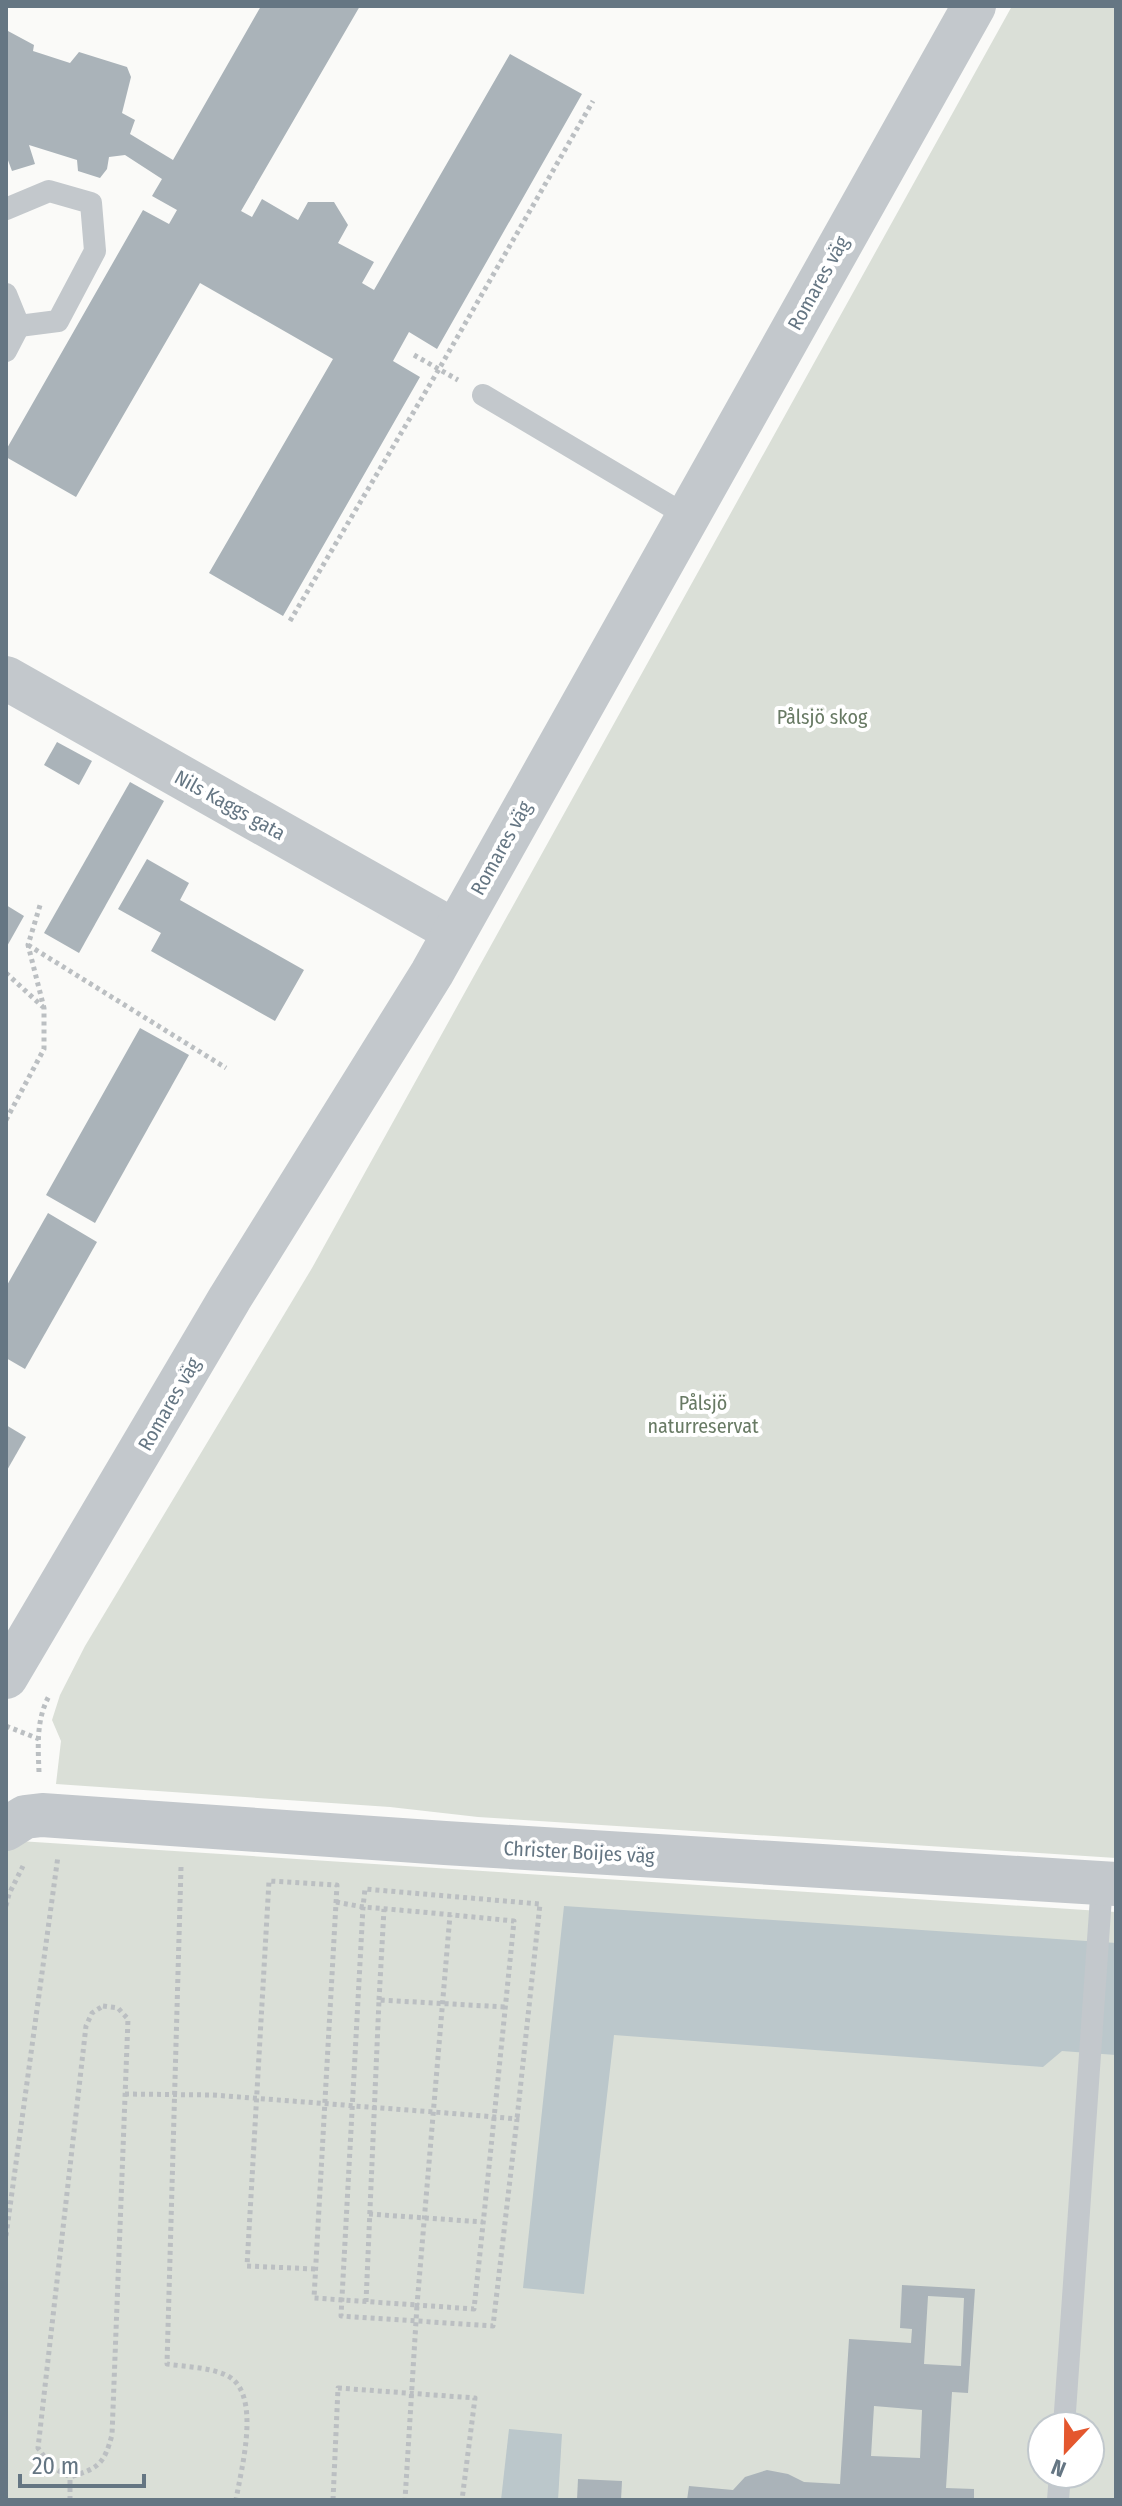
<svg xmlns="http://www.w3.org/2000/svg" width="1122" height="2506" viewBox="0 0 1122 2506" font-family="'Fira Sans Condensed',sans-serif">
<rect width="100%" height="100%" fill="#fafaf8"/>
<g fill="#dadfd7" fill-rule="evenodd">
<path d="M1012,6H1116V1858L478,1817L390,1807L56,1784L61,1741L52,1720L60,1695L85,1646L312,1268Z"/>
<path d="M19,1841L1116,1912V2500H6V1850ZM1042,2426H1090V2474H1042Z"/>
</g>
<g fill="#bbc7cb">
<path d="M564,1906L1116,1943V2055L1062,2051L1043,2067L614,2035L584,2294L523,2288Z"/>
<path d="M509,2429L562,2434L558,2500H501Z"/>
</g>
<g fill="#aab3b9" fill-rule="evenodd">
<path d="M261,6H360L241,211L252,217L262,199L298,220L308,202H334L348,225L338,243L374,262L362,283L374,290L510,54L582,94L437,349L409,332L393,361L420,377L283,616L209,573L333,359L200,283L76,497L6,457V450L143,210L169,224L177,210L152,196L162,179L125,155L109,157L107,169L100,178L78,171L77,160L29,145L35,164L12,171L6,155V34L8,31L34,45L33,51L70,63L79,52L127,67L131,77L122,113L135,120L130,134L173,160Z"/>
<path d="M57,742L92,761L79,785L44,765Z"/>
<path d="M130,782L164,801L79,953L44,933Z"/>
<path d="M147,859L189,883L180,900L304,970L275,1021L151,951L161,933L118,909Z"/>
<path d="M6,905L24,916L6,948Z"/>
<path d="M140,1028L189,1055L95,1223L46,1195Z"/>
<path d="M48,1213L97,1242L25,1369L6,1358V1287Z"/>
<path d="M6,1425L26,1437L6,1472Z"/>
<path d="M902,2285L975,2289L968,2393L952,2392L946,2488L974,2489V2500H687L689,2486L733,2490L745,2477L767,2470L788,2474L804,2482L840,2484L849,2339L911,2343L912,2329L900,2328ZM928,2296L964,2298L961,2366L924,2364ZM874,2406L922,2410L920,2458L871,2456Z"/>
<path d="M578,2479L622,2481L621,2500H577Z"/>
</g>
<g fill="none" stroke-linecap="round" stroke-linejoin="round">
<g stroke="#bbbfc2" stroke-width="5" stroke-dasharray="4 4" stroke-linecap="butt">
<path d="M414,355L458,380"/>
<path d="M290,621L439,369L593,101"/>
<path d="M28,945L226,1068"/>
<path d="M6,973L43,1007"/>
<path d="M6,1120L44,1049V1008L28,945L41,902"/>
<path d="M6,1726L39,1739"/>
<path d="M39,1772C38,1746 36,1720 49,1696"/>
<path d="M181,1867L167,2364C186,2367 210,2367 228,2376C262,2395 241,2469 236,2500"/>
<path d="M336,1902L363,1907L365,1889L540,1904L517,2119"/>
<path d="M6,1906L9,1894L23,1866"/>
<path d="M379,2000L384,1909"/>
<path d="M103,2006L118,2008L128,2019L112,2435C104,2464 99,2468 70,2477L52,2467L38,2448L86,2026L92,2013Z"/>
<path d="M125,2094L213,2095L344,2105L354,2106C408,2110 463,2114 517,2119L493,2326L341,2316L363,1907C413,1911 464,1916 514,1921C501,2050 488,2179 474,2309L417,2305L450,1915"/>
<path d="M369,2214L483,2222"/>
<path d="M6,2236L58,1856"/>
<path d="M315,2269L247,2266L269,1881L337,1885L314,2298L417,2305L405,2500"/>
<path d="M366,2302L379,2000L505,2007"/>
<path d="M70,2500V2477"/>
<path d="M333,2500L338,2388L475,2398L462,2500"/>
</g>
<g stroke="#c3c8cc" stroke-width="22">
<path d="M6,209L49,191L91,203L95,251L58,321L19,326"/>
<path d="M6,294L19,326L6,351"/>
<path d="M483,395L687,516"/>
<path d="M1064,2426L1102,1883"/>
<path d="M1058,2500L1060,2474"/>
</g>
<g stroke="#c3c8cc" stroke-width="44">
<path d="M6,678L454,931"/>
<path d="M6,1829L25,1817L42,1815L445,1843L1116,1884"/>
</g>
<path stroke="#c3c8cc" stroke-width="44" d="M6,1677L230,1298L432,973L974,6"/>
</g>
<g text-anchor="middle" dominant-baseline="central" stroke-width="8" stroke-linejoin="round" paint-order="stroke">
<g font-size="20" fill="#657683" stroke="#fff">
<text transform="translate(818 283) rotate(-61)">Romares väg</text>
<text transform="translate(230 805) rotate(29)">Nils Kaggs gata</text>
<text transform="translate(501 848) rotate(-61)">Romares väg</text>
<text transform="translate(169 1404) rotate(-60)">Romares väg</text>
<text transform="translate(579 1852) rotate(3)">Christer Boijes väg</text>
</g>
<g font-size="20" fill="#687a64" stroke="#fff">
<text x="822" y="717">Pålsjö skog</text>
<text x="703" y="1403">Pålsjö<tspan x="703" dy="23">naturreservat</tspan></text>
</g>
</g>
<rect width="1122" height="2506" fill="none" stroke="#657683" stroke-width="16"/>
<g transform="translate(1066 2450) rotate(202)"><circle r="38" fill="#ffffff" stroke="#c1c8cd" stroke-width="2"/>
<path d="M0-6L14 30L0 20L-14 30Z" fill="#e4572e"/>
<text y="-12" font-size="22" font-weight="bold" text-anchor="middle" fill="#657683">N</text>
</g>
<path d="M20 2474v12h124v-12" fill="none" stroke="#657683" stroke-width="4"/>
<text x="32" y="2474" font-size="24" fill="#657683" stroke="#ffffff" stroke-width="6" paint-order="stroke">20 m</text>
</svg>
